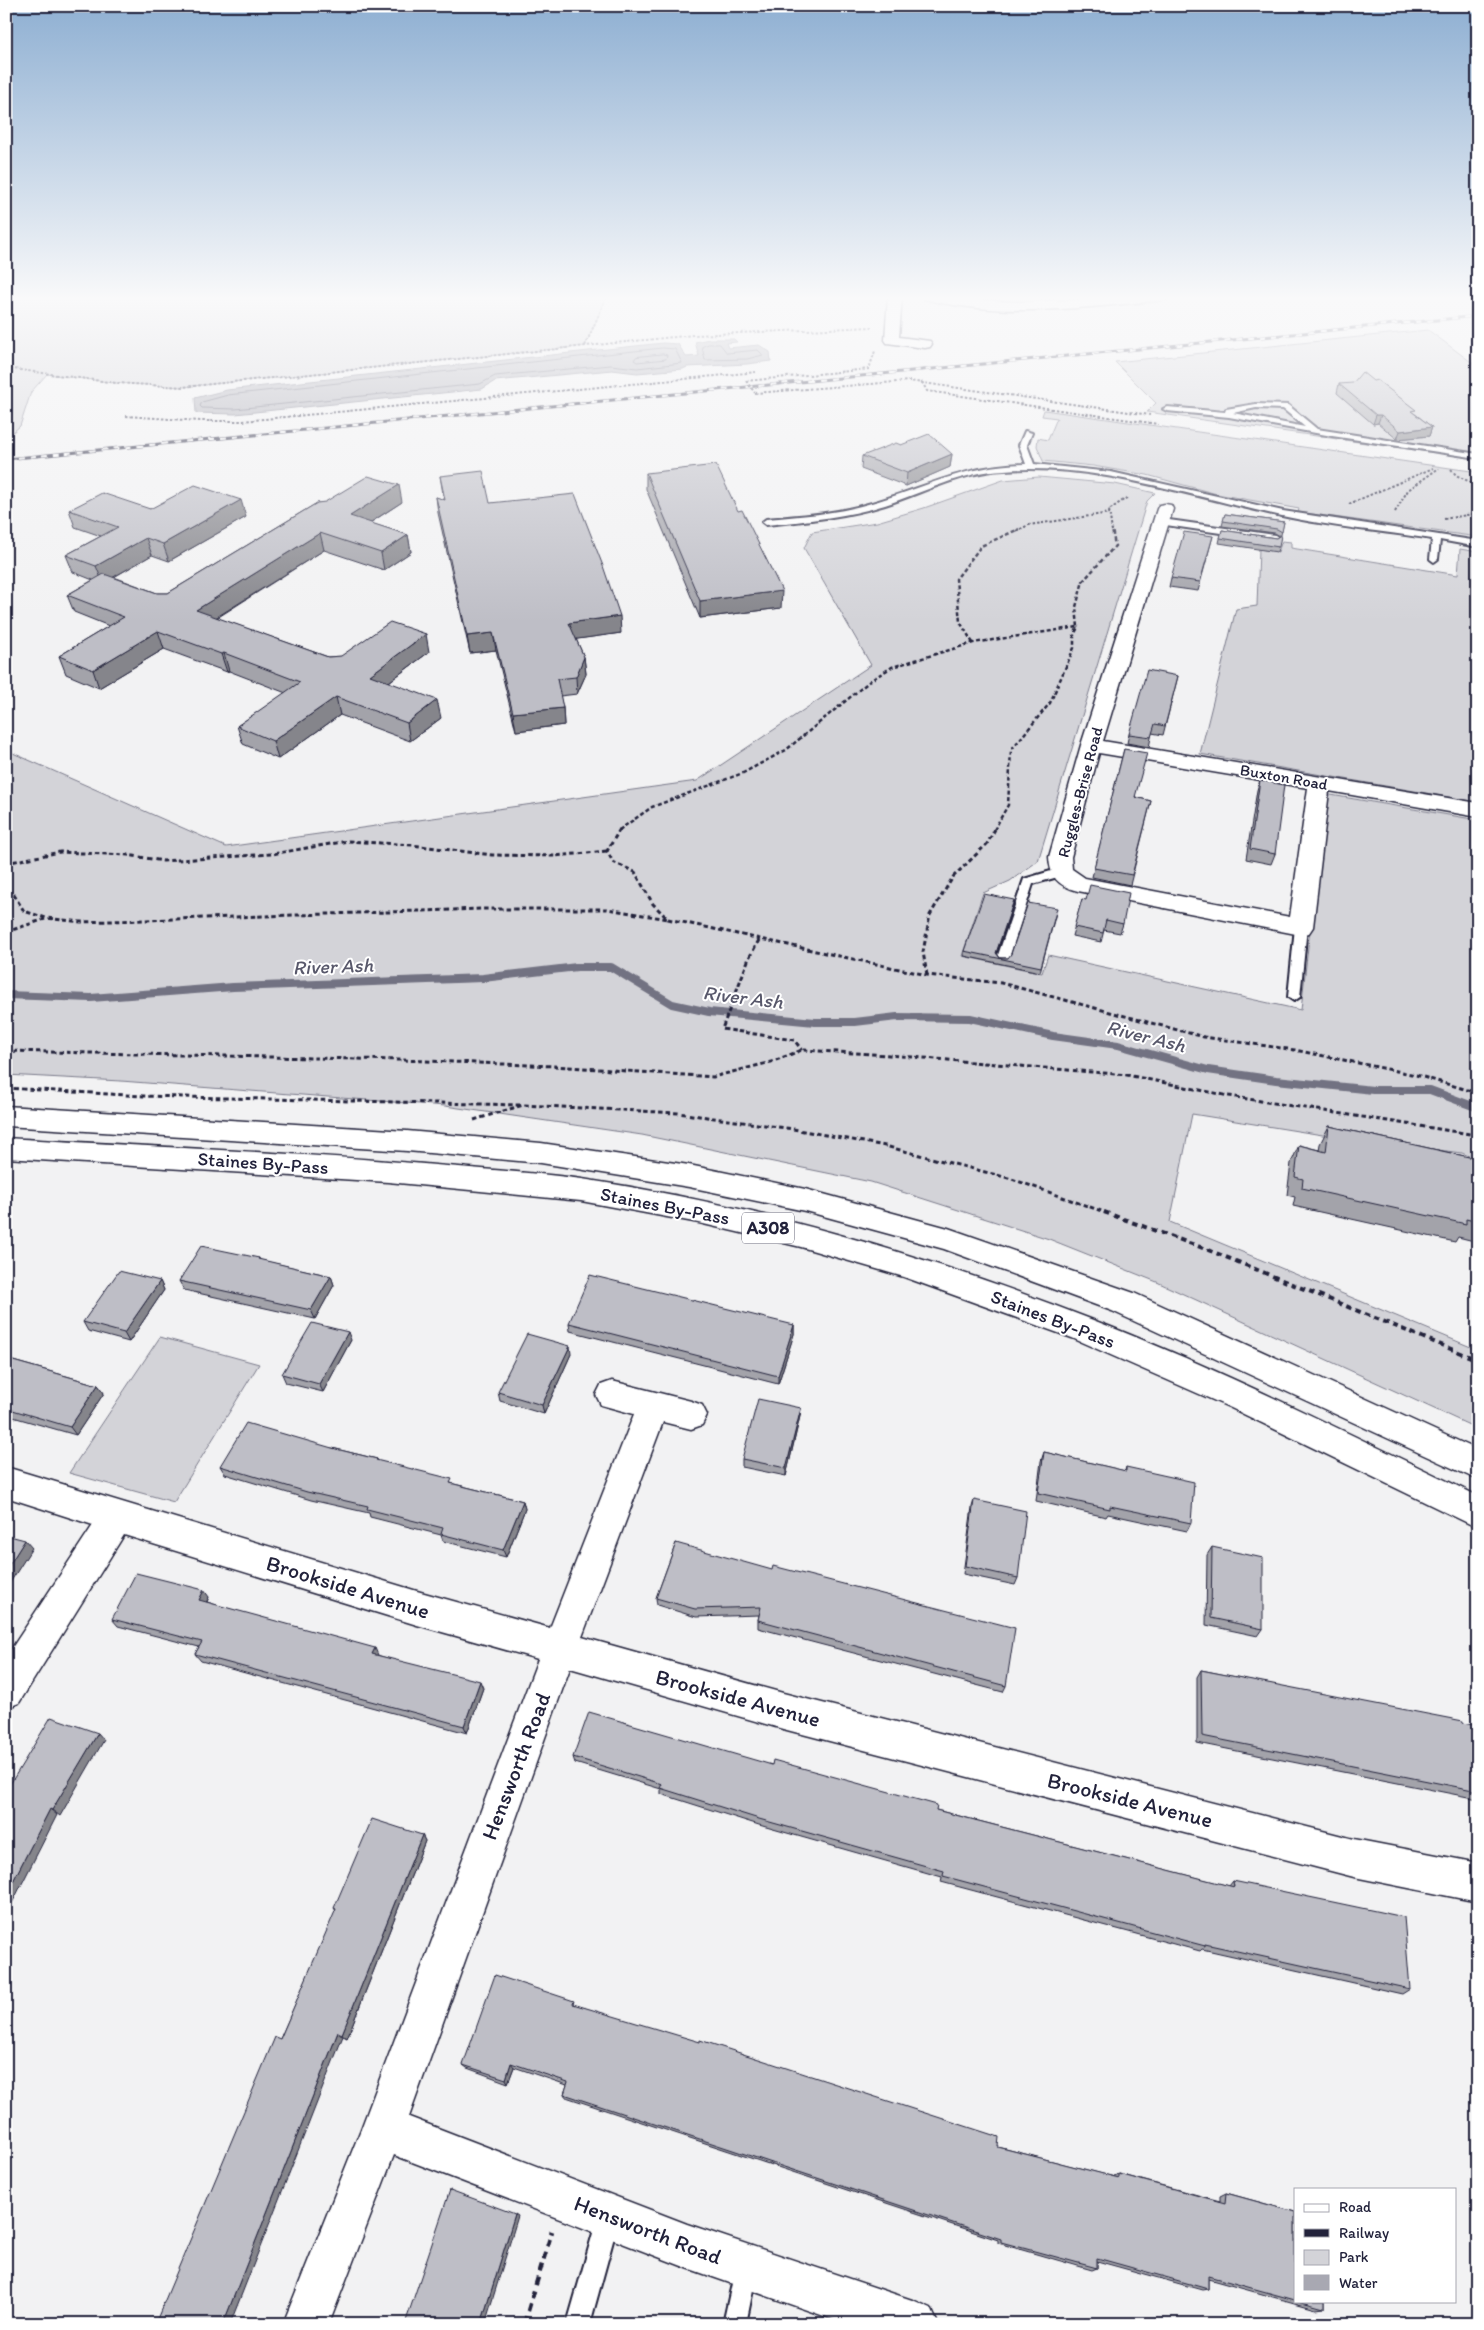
<svg xmlns="http://www.w3.org/2000/svg" width="1484" height="2330" viewBox="0 0 1484 2330" font-family="Itim,sans-serif">
<rect width="100%" height="100%" fill="#f2f2f3"/>
<filter id="ink" filterUnits="userSpaceOnUse"><feTurbulence type="fractalNoise" baseFrequency=".02" numOctaves="2"/><feDisplacementMap in="SourceGraphic" scale="10" xChannelSelector="R" yChannelSelector="G"/><feConvolveMatrix kernelMatrix="1 2 1 2 8 2 1 2 1" color-interpolation-filters="sRGB"/></filter>
<g filter="url(#ink)">
<g fill="#d3d3d8" stroke="#7a7a8a">
<path d="M6,296H607L585,346L183,387L116,383L47,374L31,392L20,426L6,438Z"/>
<path d="M1428,330L1478,367V459L1147,412L1156,403L1115,362Z"/>
<path d="M1044,410L1478,472V537L1298,512L1299,509L1217,494L1147,475L1093,466L1043,461L1037,446L1038,438L1048,440L1057,418L1042,416Z"/>
<path d="M1039,477L1115,484L1155,493L1147,501L1038,861L1010,881L983,893L962,956L1042,973L1048,955L1301,1010L1325,794L1478,820V1160L1462,1153L1335,1137L1192,1114L1170,1222L1478,1350V1429L1157,1282L1049,1239L871,1182L642,1135L445,1106L121,1081L6,1075V750L226,847L697,781L871,665L804,548L812,532L877,522L924,508L1003,480Z"/>
<path d="M1282,541L1291,542V548L1458,575L1460,549L1478,552V802L1200,754L1236,609L1257,606L1259,549L1278,552Z"/>
<path d="M160,1337L259,1364L174,1502L69,1473Z"/>
</g>
<path fill="#a8a8b2" stroke="#727282" d="M709,339H734L737,342L726,343L728,348L759,345L770,352L771,361L747,364L687,367L683,369L637,373L612,370L495,381L482,389L235,414L196,413L195,398L227,390L663,343L678,344L686,357L699,356L695,342Z"/>
<g fill="none" stroke-linecap="round" stroke-linejoin="round">
<g stroke="#58586b" stroke-width="1">
<path d="M709,344H720L727,353L758,350L763,355L747,359L705,360L702,347Z"/>
<path d="M663,348L675,349L682,363L637,368L611,365L495,376L480,384L235,409L202,408L200,406L202,402L228,395Z"/>
<path d="M663,354L667,355L666,359L637,362L634,360L636,357Z"/>
</g>
<path stroke="#727282" stroke-width="8" d="M6,995L91,998L233,987L483,978L577,967H611L672,1004L709,1012L815,1022H855L897,1017L970,1018L1053,1036L1118,1045L1208,1070L1276,1080L1373,1090H1430L1478,1108"/>
<g stroke="#22223b" stroke-width="4">
<g id="service">
<path d="M1256,404L1288,405L1317,429L1478,454V458L1332,436L1229,417L1167,411L1163,409L1167,407L1225,412L1226,409ZM1256,408L1283,409L1305,427L1233,413Z"/>
<path d="M1025,431L1032,433L1027,445L1034,464L1111,472L1283,511L1478,541V547L1440,540L1438,559L1434,562L1430,559L1432,539C1382,531 1331,527 1282,516C1191,497 1099,463 1004,470C962,472 925,492 885,505C846,517 806,521 766,525L762,522L766,519C800,516 835,514 868,504C926,488 963,465 1026,464L1019,445Z"/>
<path d="M1162,519L1275,535L1279,538L1275,541L1159,524L1158,522Z"/>
<path d="M1061,868L1065,869L1067,872L1065,875L1033,884L1009,958L1007,961H999L997,958L1024,879Z"/>
<path d="M1301,923L1307,927L1300,997L1294,1001L1288,997L1295,927Z"/>
<path d="M608,2208L616,2211L619,2219L590,2324H567L597,2219L600,2211Z"/>
<path d="M746,2259L754,2262L757,2270L746,2324H723L735,2270L738,2262Z"/>
</g>
</g>
<g stroke="#22223b" stroke-width="3">
<g id="minor">
<path d="M888,296H902L899,337L930,341L932,344L930,347L925,348L887,343L885,340Z"/>
<path d="M922,296C955,295 988,302 1021,302C1072,301 1123,295 1174,296L1167,300C1087,307 1004,319 924,299Z"/>
<path d="M1165,504L1171,505L1173,509L1103,741L1478,803V817L1329,791L1313,927L1309,933L1301,935L1078,891C1058,886 1050,877 1049,857L1081,745L1157,509L1159,505ZM1099,753L1308,788L1290,917L1085,878L1072,869L1071,857Z"/>
<path d="M612,1381L691,1401L702,1405L707,1415L702,1425L691,1429L663,1422L582,1637L783,1693L1354,1839L1478,1863V1902L1354,1877L783,1729L570,1668L409,2117L687,2224L915,2301L931,2308L938,2324H847L687,2268L394,2155L329,2324H283L361,2129L538,1659L417,1625L124,1535L19,1703L6,1708V1657L93,1525L6,1497V1467L417,1591L550,1628L634,1414L601,1405L596,1395L601,1385Z"/>
</g>
</g>
<g stroke="#22223b" stroke-width="3">
<g id="trunk">
<path d="M6,1106L407,1131L541,1143L689,1165L805,1189L948,1228L1134,1293L1478,1450V1480L1112,1311L944,1249L805,1211L689,1187L541,1163L407,1151L6,1126Z"/>
<path d="M6,1138C157,1147 309,1153 459,1167C500,1171 542,1173 582,1179C757,1205 929,1256 1093,1320C1225,1371 1351,1435 1478,1496V1528L1231,1408L1072,1338L904,1277L801,1247L699,1223L581,1201L388,1182L6,1158Z"/>
</g>
</g>
<g stroke="#22223b" stroke-width="2" stroke-dasharray="2.5 2" stroke-linecap="butt">
<path d="M585,346L607,296"/>
<path d="M6,368L116,383L183,387L694,335L872,327"/>
<path d="M746,381L869,369L875,351"/>
<path d="M922,382L927,391L1158,424"/>
<path d="M755,393L909,381L1150,415"/>
<path d="M126,416L200,421H243L757,372"/>
<path d="M1451,469L1456,475L1478,486"/>
<path d="M1349,504L1433,468"/>
<path d="M1395,512L1408,490L1439,468"/>
<path d="M1444,519L1478,513"/>
<path d="M1016,531L1029,525L1110,513"/>
<path d="M1112,531L1109,510L1128,497"/>
</g>
<g stroke="#22223b" stroke-width="2.5" stroke-dasharray="4 2.5" stroke-linecap="butt">
<path d="M973,643L960,622L956,579L981,546L1019,529"/>
<path d="M619,830L652,807L743,773L786,750L871,680L892,667L973,643L1078,627"/>
<path d="M994,830L1008,805L1011,750L1050,703L1074,648V635L1078,627L1076,607L1083,581L1115,546L1112,529"/>
</g>
<g stroke="#22223b" stroke-width="3" stroke-dasharray="4.5 3" stroke-linecap="butt">
<path d="M620,829L607,851L613,862L635,872L653,904L668,919L927,975L1001,983L1204,1037L1295,1050L1416,1075L1478,1093"/>
<path d="M6,863L60,852L128,855L163,861L272,854L348,841L412,845L492,855L555,856L607,851"/>
<path d="M6,895H14L24,911L46,918L81,922L481,909H607L668,919"/>
<path d="M6,932L45,919"/>
<path d="M759,940L749,958L722,1029L794,1040L802,1050"/>
<path d="M927,975L923,952L930,915L953,877L987,844L995,829"/>
<path d="M6,1051L401,1060L554,1066L713,1077L771,1062L802,1050L889,1055L1127,1075L1229,1096L1470,1134L1478,1137"/>
<path d="M6,1088L143,1096L520,1105"/>
<path d="M474,1120L523,1105L678,1113L793,1129L885,1146L1012,1179L1107,1213"/>
</g>
<path stroke="#22223b" stroke-width="4" stroke-dasharray="5.5 4.5" stroke-linecap="butt" d="M1104,1212L1211,1251L1478,1360"/>
<path stroke="#22223b" stroke-width="4.5" stroke-dasharray="8 5.5" stroke-linecap="butt" d="M524,2324L552,2231"/>
<use href="#service" fill="#fff" fill-rule="evenodd"/>
<use href="#minor" fill="#fff" fill-rule="evenodd"/>
<use href="#trunk" fill="#fff" fill-rule="evenodd"/>
<g stroke="#22223b" stroke-width="3">
<path id="rail" d="M6,459L1478,316"/>
</g>
<use href="#rail" stroke="#fff" stroke-width="2" stroke-dasharray="6" stroke-linecap="butt"/>
<path stroke="#22223b" stroke-width="2" stroke-dasharray="2.5 2" stroke-linecap="butt" d="M746,381L755,393"/>
</g>
<g fill="#a3a3aa" stroke="#22223b">
<path d="M1339,384L1414,413L1432,427L1429,436L1397,439L1378,423L1373,424L1337,393Z"/>
<path d="M901,445L952,454L950,467L906,486L861,469L862,456Z"/>
<path d="M646,473L781,608L700,618L646,489Z"/>
<path d="M440,476L490,503L621,633L576,639L584,657L586,674L577,694L560,696L563,708L564,725L516,731L496,650L470,653L438,513L436,497L444,500Z"/>
<path d="M402,502L370,523L408,535L411,552L384,570L324,550L217,618L328,657L429,652L389,682L441,718L410,741L340,715L278,759L243,744L237,726L286,693L229,671L227,672L164,649L99,688L66,674L59,656L109,626L74,612L67,595L93,580L73,572L66,555L101,536L75,527L69,510L150,509L246,517L169,561L152,555L114,577L157,593H168L317,503Z"/>
<path d="M1225,514L1284,522L1277,552L1219,543L1222,530L1276,538L1280,536L1275,533L1222,526Z"/>
<path d="M1213,536L1198,591L1169,587L1171,578Z"/>
<path d="M1178,676L1163,735L1152,733L1149,747L1127,743L1129,734Z"/>
<path d="M1124,749L1135,797L1151,801L1130,885L1092,877Z"/>
<path d="M1260,780L1275,854L1271,864L1246,859L1257,790Z"/>
<path d="M1082,899L1123,924L1120,933L1104,930L1101,942L1072,936Z"/>
<path d="M1014,900L1013,904L997,953L1000,958H1008L1056,913L1040,972L964,956V951Z"/>
<path d="M1329,1126L1478,1159V1242L1458,1237L1455,1242L1293,1206L1295,1197L1287,1195L1291,1163L1299,1145L1319,1150L1320,1144Z"/>
<path d="M259,1258L260,1260L331,1276L334,1285L315,1319L184,1290L179,1281Z"/>
<path d="M160,1281L164,1290L129,1342L88,1331L83,1322Z"/>
<path d="M569,1323L794,1325V1334L778,1384L570,1331Z"/>
<path d="M351,1340L323,1392L286,1383L282,1374Z"/>
<path d="M571,1354L544,1414L500,1401L498,1392Z"/>
<path d="M6,1359L98,1385L104,1393L76,1435L6,1415Z"/>
<path d="M801,1408L800,1416L786,1476L742,1467V1459Z"/>
<path d="M332,1448L377,1459L378,1461L454,1484L523,1501L525,1509L506,1557L443,1541L441,1535L370,1517L369,1513L311,1500L225,1474L220,1466Z"/>
<path d="M1044,1452L1125,1471L1126,1467L1191,1523L1187,1531L1108,1514L1106,1517L1036,1501L1041,1461Z"/>
<path d="M974,1500L1018,1578L1015,1585L963,1574L972,1507Z"/>
<path d="M676,1543L1006,1686L1003,1692L758,1628V1620L759,1615L696,1617L657,1605L656,1598Z"/>
<path d="M1212,1547L1263,1629L1258,1636L1206,1625L1207,1555Z"/>
<path d="M209,1597L207,1602L483,1688L467,1733L201,1661L195,1654L199,1647L118,1626L112,1619Z"/>
<path d="M1201,1670L1478,1726V1799L1197,1743V1677Z"/>
<path d="M573,1757L772,1765L936,1810L1229,1886L1233,1881L1410,1989L1402,1994L1202,1949L1200,1951L941,1882L942,1877L759,1825L661,1794V1789L575,1763Z"/>
<path d="M422,1835L425,1841L347,2038L343,2036L280,2039L336,1911L334,1908Z"/>
<path d="M575,2005L998,2147L1114,2177V2176L1119,2174L1220,2201V2196L1226,2193L1295,2212V2301H1324V2308L1316,2309L1208,2279V2289L1202,2290L1097,2261V2268L1092,2270L998,2243V2240L566,2097L564,2094L567,2085L514,2067L508,2083L467,2068L463,2065Z"/>
</g>
<g fill="#85858b" stroke="#22223b">
<path d="M1376,415H1381L1378,423L1373,424Z"/>
<path d="M1432,427L1429,436L1397,439L1400,431Z"/>
<path d="M952,454L950,467L906,486L907,473Z"/>
<path d="M399,485L402,502L354,533L350,516Z"/>
<path d="M241,500L246,517L169,561L163,544Z"/>
<path d="M320,533L324,550L201,627L196,610Z"/>
<path d="M408,535L411,552L384,570L381,553Z"/>
<path d="M146,538L152,555L103,583L96,566Z"/>
<path d="M782,591L781,608L700,618V601Z"/>
<path d="M620,616L621,633L571,640L569,623Z"/>
<path d="M158,631L164,649L99,688L93,670Z"/>
<path d="M493,633L496,650L470,653L467,636Z"/>
<path d="M426,634L429,652L374,693L370,675Z"/>
<path d="M224,653L229,671L227,672L221,654Z"/>
<path d="M584,657L586,674L577,694L576,677Z"/>
<path d="M336,697L340,715L278,759L273,741Z"/>
<path d="M437,700L441,718L410,741L407,723Z"/>
<path d="M563,708L564,725L516,731L513,713Z"/>
<path d="M1014,900L1013,904L995,957L996,953Z"/>
<path d="M331,1276L334,1285L315,1319L311,1310Z"/>
<path d="M160,1281L164,1290L129,1342L124,1333Z"/>
<path d="M794,1325V1334L778,1384V1376Z"/>
<path d="M348,1332L351,1340L323,1392L319,1384Z"/>
<path d="M570,1346L571,1354L544,1414L542,1405Z"/>
<path d="M98,1385L104,1393L76,1435L70,1427Z"/>
<path d="M801,1408L800,1416L786,1476V1468Z"/>
<path d="M523,1501L525,1509L506,1557L503,1550Z"/>
<path d="M25,1540L32,1548L6,1589V1570Z"/>
<path d="M204,1590L209,1597L204,1607L199,1600Z"/>
<path d="M375,1648L378,1655L375,1661L372,1654Z"/>
<path d="M480,1681L483,1688L467,1733L464,1726Z"/>
<path d="M98,1733L104,1740L60,1816L52,1810Z"/>
<path d="M50,1809L57,1815L6,1915V1895Z"/>
<path d="M422,1835L425,1841L347,2038L342,2034Z"/>
<path d="M338,2032L343,2036L230,2324H223Z"/>
<path d="M511,2063L514,2067L508,2083L506,2079Z"/>
<path d="M515,2214L518,2216L485,2324H481Z"/>
</g>
<g fill="#bebec6" stroke="#22223b">
<path d="M1362,372L1373,381L1377,380L1416,410L1411,411L1432,427L1400,431L1381,415H1376L1339,384L1353,383Z"/>
<path d="M929,434L952,454L907,473L862,456L896,443L901,445Z"/>
<path d="M716,465L738,511L742,510L782,591L700,601L646,473Z"/>
<path d="M483,471L490,503L575,494L603,566L620,616L569,623L584,657L576,677L557,679L563,708L513,713L493,633L467,636L436,497L445,500L440,476Z"/>
<path d="M368,476L399,485L350,516L408,535L381,553L320,533L196,610L328,657L341,656L390,622L426,634L370,675L437,700L407,723L336,697L273,741L237,726L300,682L224,653L221,654L158,631L93,670L59,656L124,617L67,595L104,574L157,593H168L317,503L325,502Z"/>
<path d="M195,485L241,500L163,544L146,538L96,566L66,555L118,527L69,510L102,493L150,509Z"/>
<path d="M1225,514L1284,522L1282,532L1277,529L1223,521Z"/>
<path d="M1222,530L1276,538L1281,535L1279,547L1220,538Z"/>
<path d="M1184,532L1213,536L1200,582L1171,578Z"/>
<path d="M1147,670L1178,676L1165,726L1155,724L1151,737L1129,734Z"/>
<path d="M1124,749L1147,753L1135,797L1151,801L1132,875L1094,868Z"/>
<path d="M1260,780L1284,785L1275,854L1250,849Z"/>
<path d="M1090,885L1129,893L1123,924L1106,920L1103,933L1074,927L1082,899L1086,900Z"/>
<path d="M984,894L1014,900L996,953L1000,958H1008L1011,954L1028,903L1057,908L1041,967L964,951Z"/>
<path d="M1329,1126L1478,1159V1222L1466,1219V1224L1302,1188L1303,1179L1295,1177L1299,1145L1326,1152Z"/>
<path d="M201,1246L259,1258L258,1259L331,1276L311,1310L179,1281Z"/>
<path d="M119,1271L160,1281L124,1333L83,1322Z"/>
<path d="M590,1275L794,1325L778,1376L569,1323Z"/>
<path d="M312,1323L348,1332L319,1384L282,1374Z"/>
<path d="M527,1334L570,1346L542,1405L498,1392Z"/>
<path d="M6,1359L98,1385L70,1427L6,1408Z"/>
<path d="M758,1399L801,1408L786,1468L742,1459Z"/>
<path d="M246,1423L332,1448L377,1459L376,1460L452,1479L450,1483L523,1501L503,1550L441,1534L443,1528L367,1509L368,1506L307,1492L220,1466Z"/>
<path d="M1044,1452L1126,1471V1467L1194,1482L1191,1523L1110,1506V1509L1038,1493Z"/>
<path d="M974,1500L1026,1511L1018,1578L965,1566Z"/>
<path d="M6,1535L25,1540L6,1570Z"/>
<path d="M676,1543L772,1570L773,1566L1015,1628L1006,1686L758,1620L761,1607L695,1609L656,1598Z"/>
<path d="M1212,1547L1263,1558V1629L1211,1618Z"/>
<path d="M136,1573L204,1590L199,1600L375,1648L372,1654L480,1681L464,1726L195,1654L202,1642L112,1619Z"/>
<path d="M1201,1670L1463,1721V1723L1478,1726V1791L1202,1736Z"/>
<path d="M589,1712L772,1765L773,1760L937,1805L936,1810L1234,1887L1233,1881L1404,1917L1410,1989L1205,1944V1946L943,1876L944,1871L759,1819L660,1788L662,1784L573,1757Z"/>
<path d="M51,1717L98,1733L52,1810L50,1809L6,1895V1791Z"/>
<path d="M372,1819L422,1835L342,2034L338,2032L223,2324H155L275,2037L280,2039L336,1909L334,1908Z"/>
<path d="M495,1975L574,2001L573,2004L700,2042V2040L999,2137L998,2147L1119,2178V2174L1225,2203L1226,2193L1295,2212V2300L1208,2276V2289L1097,2258V2268L1001,2242V2239L564,2094L568,2082L511,2063L506,2079L463,2065Z"/>
<path d="M450,2190L515,2214L481,2324H405Z"/>
<path d="M1298,2301H1324V2308Z"/>
</g>
</g>
<linearGradient id="sky" x2="0" y2="1"><stop stop-color="#8eafd2"/><stop offset="0.48" stop-color="#f9f9fa"/><stop offset="1" stop-color="#f9f9fa" stop-opacity="0"/></linearGradient>
<rect width="1484" height="622" fill="url(#sky)"/>
<g text-anchor="middle" dominant-baseline="central" stroke-width="4" stroke-linejoin="round" paint-order="stroke">
<g font-size="16" fill="#22223b" stroke="#fff">
<text transform="translate(1284 777) rotate(10)">Buxton Road</text>
<text transform="translate(1080 792) rotate(-75)">Ruggles-Brise Road</text>
</g>
<rect fill="#fff" stroke="#646476" stroke-width="1" x="742" y="1212.5" width="52" height="31" rx="4"/>
<g font-size="18" font-weight="bold" fill="#22223b">
<text x="768" y="1228">A308</text>
</g>
<g font-size="19" fill="#22223b" stroke="#fff">
<text transform="translate(263 1163) rotate(4)">Staines By-Pass</text>
<text transform="translate(665 1206) rotate(11)">Staines By-Pass</text>
<text transform="translate(1053 1319) rotate(21)">Staines By-Pass</text>
</g>
<g font-size="20" font-style="italic" fill="#58586b" stroke="#fff">
<text transform="translate(333 966) rotate(-2)">River Ash</text>
<text transform="translate(743 997) rotate(7)">River Ash</text>
<text transform="translate(1146 1036) rotate(14)">River Ash</text>
</g>
<g font-size="22" fill="#22223b" stroke="#fff">
<text transform="translate(348 1587) rotate(17)">Brookside Avenue</text>
<text transform="translate(738 1698) rotate(15)">Brookside Avenue</text>
<text transform="translate(516 1766) rotate(-69)">Hensworth Road</text>
<text transform="translate(1130 1800) rotate(14)">Brookside Avenue</text>
<text transform="translate(648 2230) rotate(21)">Hensworth Road</text>
</g>
</g>
<rect width="1484" height="2330" fill="none" stroke="#fff" stroke-width="25"/>
<rect x="12" y="12" width="1459" height="2305" fill="none" stroke="#22223b" stroke-width="2" filter="url(#ink)"/>
<rect x="1294" y="2188" width="162" height="115" fill="#ffffff" stroke="#a7a7b1"/>
<rect x="1304" y="2204" width="25" height="8" fill="#ffffff" stroke="#a7a7b1"/>
<text x="1339" y="2212" font-size="15" fill="#22223b">Road</text>
<rect x="1304" y="2229" width="25" height="8" fill="#22223b" stroke="#a7a7b1"/>
<text x="1339" y="2238" font-size="15" fill="#22223b">Railway</text>
<rect x="1304" y="2250" width="25" height="15" fill="#d3d3d8" stroke="#a7a7b1"/>
<text x="1339" y="2262" font-size="15" fill="#22223b">Park</text>
<rect x="1304" y="2275" width="25" height="15" fill="#a8a8b2" stroke="#a7a7b1"/>
<text x="1339" y="2288" font-size="15" fill="#22223b">Water</text>
</svg>
